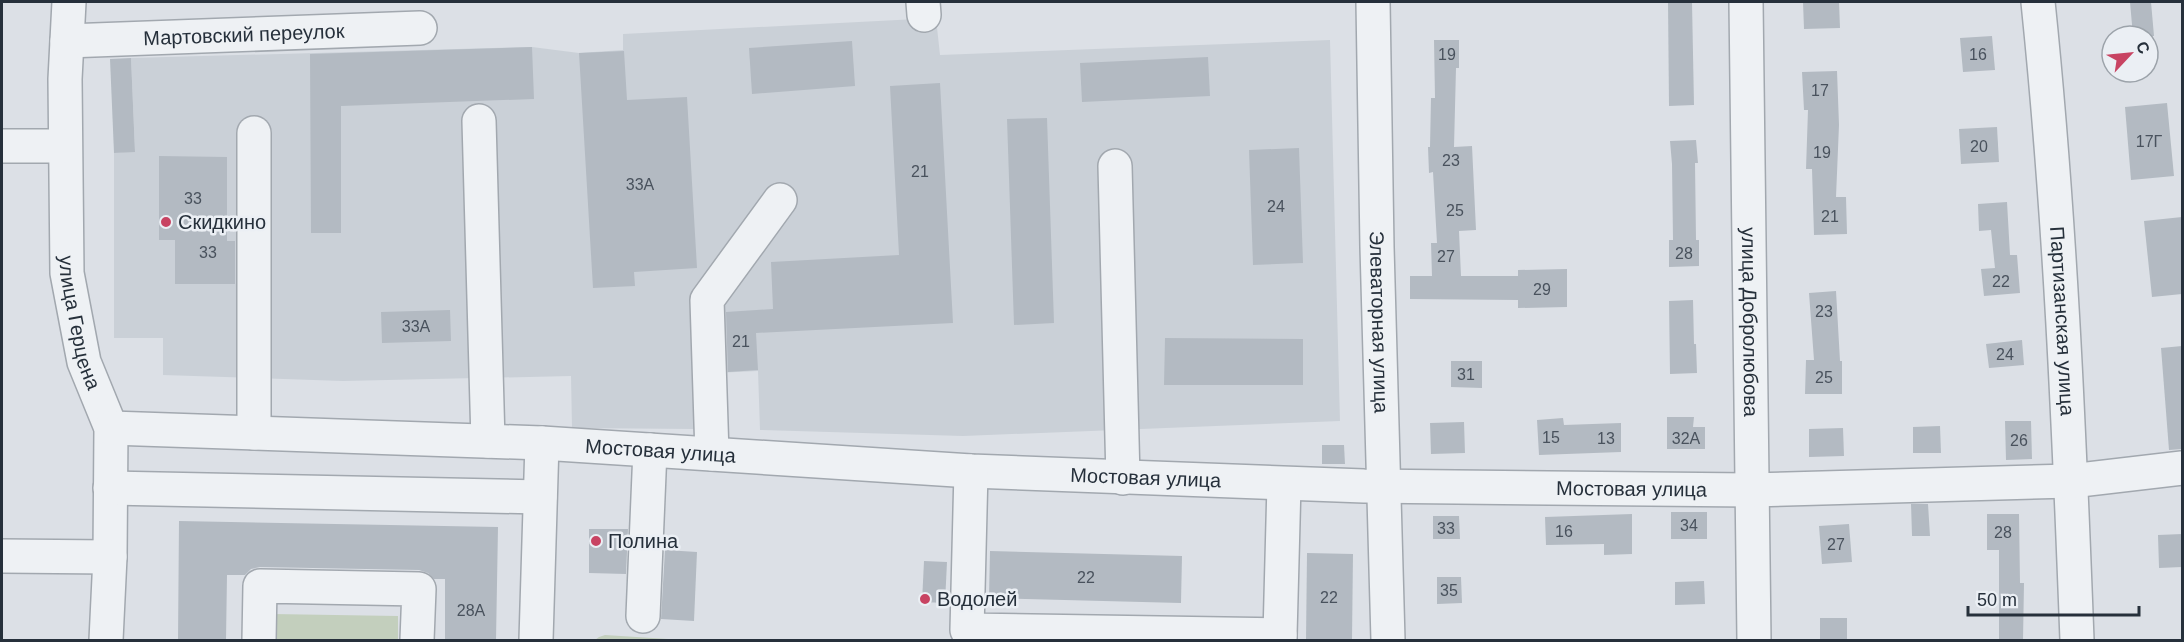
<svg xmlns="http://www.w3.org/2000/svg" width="2184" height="642" viewBox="0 0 2184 642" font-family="Helvetica,sans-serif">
<rect width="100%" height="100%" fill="#dce0e6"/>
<path fill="#cad0d7" d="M936,18L940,55L1330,40L1340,421L963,436L760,430L758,371L693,374L695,429L572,428L571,376L343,381L163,375V338H114V153L135,151L131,58L532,47L579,53L623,50V34Z"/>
<g fill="#c3cfbd">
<path d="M272,614L398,616V640H271Z"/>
<path d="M605,635L668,639L673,640H595L599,637Z"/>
</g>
<g fill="#b3bac2">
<path d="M1668,2H1692L1694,105L1669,106Z"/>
<path d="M1803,2H1839L1840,28L1804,29Z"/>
<path d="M2130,2H2151L2154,36H2133Z"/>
<path d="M1992,36L1995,70L1963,72L1960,38Z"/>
<path d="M1434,40H1459V68H1456L1454,147L1472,146L1476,230L1459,231L1461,276H1518V270L1567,269V307L1518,308V300L1410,299V276H1432L1431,243H1437L1433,172L1429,173L1428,147H1430L1431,98H1435Z"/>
<path d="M852,41L855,86L752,94L749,48Z"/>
<path d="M532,47L534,99L341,106V233H311L310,54Z"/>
<path d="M624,51L627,100L687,97L697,268L634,272L635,286L593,288L579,53Z"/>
<path d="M1208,57L1210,96L1082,102L1080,63Z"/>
<path d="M131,58L135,152L114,153L110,59Z"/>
<path d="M1837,71L1839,125L1836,197H1846L1847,234L1814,235L1812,169H1806L1808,110H1804L1802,72Z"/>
<path d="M940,83L953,323L756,333L758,370L728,372L726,312L773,309L771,262L899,255L890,86Z"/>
<path d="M2167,103L2174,176L2131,180L2125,107Z"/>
<path d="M1047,118L1054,323L1014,325L1007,119Z"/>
<path d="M1997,127L1999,162L1961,164L1959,129Z"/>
<path d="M1696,140L1698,163H1695L1696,240H1699V266L1669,267V240H1673L1672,164L1670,141Z"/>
<path d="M1299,148L1303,263L1253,265L1249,150Z"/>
<path d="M159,156L227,157V241H235V284H175V240H159Z"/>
<path d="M2007,202L2010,255H2017L2020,293L1984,296L1981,269L1995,268L1991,230L1979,231L1978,204Z"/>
<path d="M2182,217V294L2152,297L2144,221Z"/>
<path d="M1836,291L1840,361H1842V394H1805L1806,360H1814L1809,293Z"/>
<path d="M1693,300L1694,344H1696L1697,373L1670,374L1669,301Z"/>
<path d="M450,310L451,341L382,343L381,312Z"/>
<path d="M1165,338L1303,339V385H1164Z"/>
<path d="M2022,340L2024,365L1989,368L1986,344Z"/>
<path d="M2182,346V449L2169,450L2161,348Z"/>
<path d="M1451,361H1482V388L1451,387Z"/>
<path d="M1667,417H1694L1693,427H1705V449H1667Z"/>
<path d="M1563,418L1564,425L1621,423V452L1539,455L1537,420Z"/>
<path d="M2005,421H2031L2032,459L2006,460Z"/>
<path d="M1464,422L1465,453L1431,454L1430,423Z"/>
<path d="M1940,426L1941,453H1913V427Z"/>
<path d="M1843,428L1844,456L1809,457V429Z"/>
<path d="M1322,445H1344L1345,464H1322Z"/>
<path d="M1911,504H1928L1930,536H1912Z"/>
<rect x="1671" y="512" width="36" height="27"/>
<path d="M1632,514V554L1604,555V544L1546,545L1545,517Z"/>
<path d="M1987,514H2019L2020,583H2024L2023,640H1999V550H1987Z"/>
<path d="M1433,516H1459L1460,539H1433Z"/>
<path d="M179,521L498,527L496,640H445V579H434L428,573L419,570L260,567L251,569L245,575H227L226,640H178Z"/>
<path d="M1849,524L1852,562L1822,564L1819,526Z"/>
<path d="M589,529H628L626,574L589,573Z"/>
<path d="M2182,534V567L2159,568L2158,535Z"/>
<path d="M665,550L697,552L694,621L661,619Z"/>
<path d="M990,551L1182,556L1181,603L989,598Z"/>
<path d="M1307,553L1353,554L1352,640H1306Z"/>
<path d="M924,561L947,562L945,603L922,602Z"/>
<path d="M1437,577H1461L1462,603L1437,604Z"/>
<path d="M1704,581L1705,604L1675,605V582Z"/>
<rect x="1820" y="618" width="27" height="22"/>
</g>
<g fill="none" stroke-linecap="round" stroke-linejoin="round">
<g stroke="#a2a8af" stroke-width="36">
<g id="minor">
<path id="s1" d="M69,2L65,79L67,273L84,362L111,428L110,557L106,640"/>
<path d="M923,2L924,15"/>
<path id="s2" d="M1373,2L1377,247L1388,640"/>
<path id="s3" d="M1746,2L1754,640"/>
<path id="s4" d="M2038,2C2060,214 2069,427 2077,640"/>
<path id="s5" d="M67,41L420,28"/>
<path d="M479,121L488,441"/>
<path d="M254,133V433"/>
<path d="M2,146H64"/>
<path d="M1115,166L1123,478"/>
<path id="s6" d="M111,428L542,443L971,471L1364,486L1750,490L2071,481L2182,468"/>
<path d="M712,454L707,300L780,200"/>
<path d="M971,471L967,630L1280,635V640"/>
<path d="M110,488L540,497"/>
<path d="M2,556L110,557"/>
<path d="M643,616L650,450"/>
<path d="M1280,635L1284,484"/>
<path d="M259,640L260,586L419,589L417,640"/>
<path d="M536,640L542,443"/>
</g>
</g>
<use href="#minor" stroke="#eef1f4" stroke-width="33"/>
</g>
<g fill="#c84362" stroke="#ebeff4" stroke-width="2">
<circle cx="166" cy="222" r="6"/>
<circle cx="596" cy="541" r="6"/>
<circle cx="925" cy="599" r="6"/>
</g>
<g text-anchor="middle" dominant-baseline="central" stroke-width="5" stroke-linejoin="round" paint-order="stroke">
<g font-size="16" fill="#49525d">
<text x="1447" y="54">19</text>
<text x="1978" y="54">16</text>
<text x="1820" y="90">17</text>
<text x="2149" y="141">17Г</text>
<text x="1979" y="146">20</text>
<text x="1822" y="152">19</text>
<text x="1451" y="160">23</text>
<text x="920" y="171">21</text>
<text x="640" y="184">33А</text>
<text x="193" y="198">33</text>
<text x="1276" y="206">24</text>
<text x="1455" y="210">25</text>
<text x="1830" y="216">21</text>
<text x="208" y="252">33</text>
<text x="1684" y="253">28</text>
<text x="1446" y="256">27</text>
<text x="2001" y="281">22</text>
<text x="1542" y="289">29</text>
<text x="1824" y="311">23</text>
<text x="416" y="326">33А</text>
<text x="741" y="341">21</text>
<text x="2005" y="354">24</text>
<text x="1466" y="374">31</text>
<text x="1824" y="377">25</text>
<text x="1551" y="437">15</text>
<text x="1606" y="438">13</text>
<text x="1686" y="438">32А</text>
<text x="2019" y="440">26</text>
<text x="1689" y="525">34</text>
<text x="1446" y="528">33</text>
<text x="1564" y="531">16</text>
<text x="2003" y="532">28</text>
<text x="1836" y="544">27</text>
<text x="1086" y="577">22</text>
<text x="1449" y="590">35</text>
<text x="1329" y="597">22</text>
<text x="471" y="610">28А</text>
</g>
<g font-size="20" fill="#26303b" stroke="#ebeff4">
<text stroke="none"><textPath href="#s5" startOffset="177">Мартовский переулок</textPath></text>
<text stroke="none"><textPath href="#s2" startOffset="320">Элеваторная улица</textPath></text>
<text stroke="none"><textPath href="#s3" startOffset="320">улица Добролюбова</textPath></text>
<text stroke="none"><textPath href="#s4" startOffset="320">Партизанская улица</textPath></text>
<text stroke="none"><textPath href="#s1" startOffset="322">улица Герцена</textPath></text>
<text stroke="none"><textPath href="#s6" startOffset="550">Мостовая улица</textPath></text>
<text stroke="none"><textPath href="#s6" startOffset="1036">Мостовая улица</textPath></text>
<text stroke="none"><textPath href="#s6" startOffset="1522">Мостовая улица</textPath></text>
</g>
<g font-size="20" fill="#26303b" stroke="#ebeff4" text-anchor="start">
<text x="178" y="222">Скидкино</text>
<text x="608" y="541">Полина</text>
<text x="937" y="599">Водолей</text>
</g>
</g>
<rect width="2184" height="642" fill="none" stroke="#26303b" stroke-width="6"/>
<g transform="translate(2130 54) rotate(64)"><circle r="28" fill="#ebeff4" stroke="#9ca3aa" stroke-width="1.5"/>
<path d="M0-4.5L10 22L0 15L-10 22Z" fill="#c84362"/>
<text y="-9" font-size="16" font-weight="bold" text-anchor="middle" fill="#26303b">С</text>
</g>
<path d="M1968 606v9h171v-9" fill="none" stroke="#26303b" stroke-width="3"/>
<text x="1977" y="606" font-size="18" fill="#26303b" stroke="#ebeff4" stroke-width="4.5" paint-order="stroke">50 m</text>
</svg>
